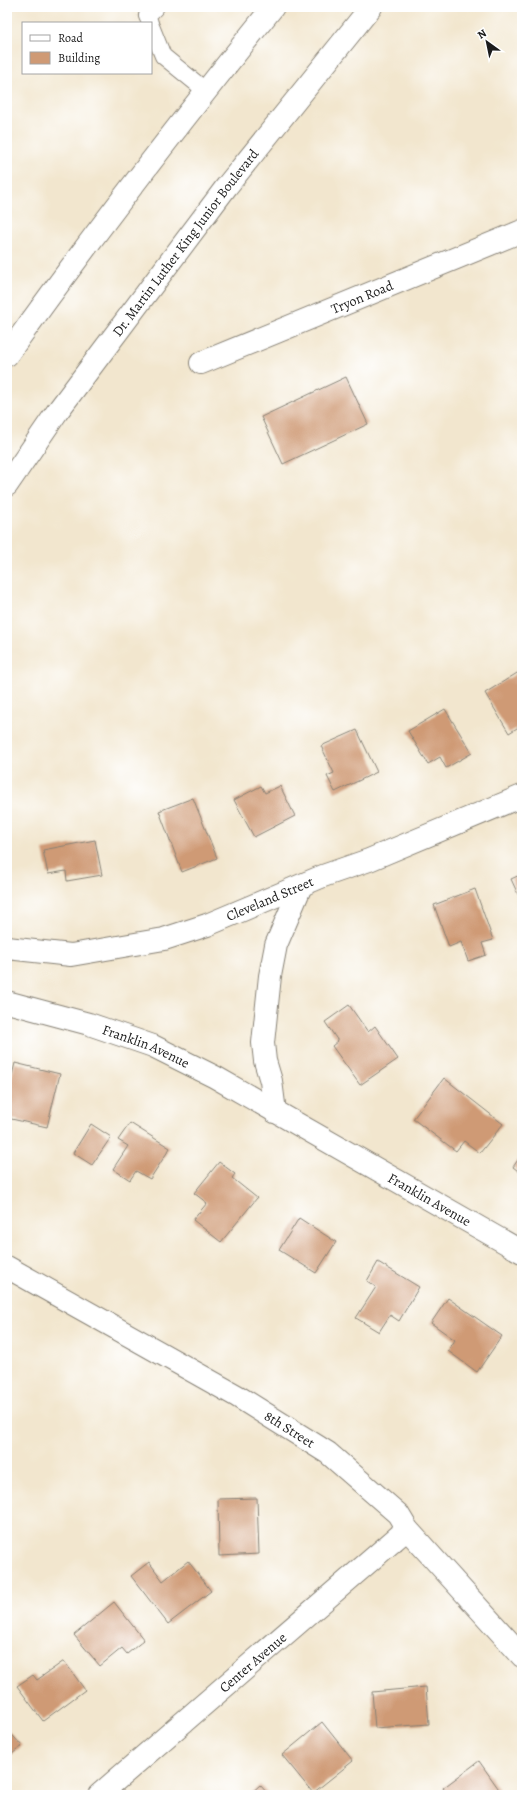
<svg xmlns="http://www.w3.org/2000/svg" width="529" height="1802" viewBox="0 0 529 1802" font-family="Alegreya,serif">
<rect width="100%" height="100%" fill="#fff"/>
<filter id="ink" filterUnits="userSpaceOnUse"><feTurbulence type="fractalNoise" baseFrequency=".025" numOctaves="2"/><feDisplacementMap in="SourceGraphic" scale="8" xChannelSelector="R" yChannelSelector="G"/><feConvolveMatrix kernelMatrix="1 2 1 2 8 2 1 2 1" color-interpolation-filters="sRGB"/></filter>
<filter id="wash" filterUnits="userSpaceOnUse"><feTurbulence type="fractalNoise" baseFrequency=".012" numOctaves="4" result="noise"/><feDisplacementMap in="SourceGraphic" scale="16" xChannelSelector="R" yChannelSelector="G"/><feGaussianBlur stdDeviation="0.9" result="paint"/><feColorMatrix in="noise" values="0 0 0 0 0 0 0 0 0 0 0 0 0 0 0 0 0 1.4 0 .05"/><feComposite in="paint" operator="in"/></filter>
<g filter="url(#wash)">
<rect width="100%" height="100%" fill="#f2e6ce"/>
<g id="blocks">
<g fill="#cf9a75">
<path d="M346,377L368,424L283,464L261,417Z"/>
<path d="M522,670V725L509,733L485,693Z"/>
<path d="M445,709L472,753L446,768L440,757L428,764L408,731Z"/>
<path d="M357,730L377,772L335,792L327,776L334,773L321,746Z"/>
<path d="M261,786L265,793L280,786L295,816L254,837L234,800Z"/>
<path d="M193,798L217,858L182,872L159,811Z"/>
<path d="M95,840L102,875L67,881L66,871L48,874L43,850Z"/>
<path d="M522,874V903L511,879Z"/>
<path d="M475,889L493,940L482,943L486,955L468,961L461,942L449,947L434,905Z"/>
<path d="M349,1005L368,1032L375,1026L398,1059L360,1085L332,1046L338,1041L325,1022Z"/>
<path d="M15,1063L60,1074L47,1127L7,1118V1096Z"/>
<path d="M444,1078L503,1124L480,1153L464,1141L456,1151L413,1119Z"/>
<path d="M130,1123L170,1148L150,1179L136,1171L130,1180L113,1169L128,1146L118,1140Z"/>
<path d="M91,1124L111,1137L92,1165L73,1153Z"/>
<path d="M522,1154V1174L513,1167Z"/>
<path d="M219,1162L235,1174L232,1178L257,1198L221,1242L193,1220L207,1203L194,1193Z"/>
<path d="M299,1218L336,1242L316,1273L279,1250Z"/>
<path d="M378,1262L419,1287L399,1321L390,1315L379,1332L356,1318L376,1287L367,1281Z"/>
<path d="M448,1298L502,1336L477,1372L448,1351L455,1340L431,1323Z"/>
<path d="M257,1498L259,1554L219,1556L218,1499Z"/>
<path d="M188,1561L211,1591L168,1624L131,1576L149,1562L163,1581Z"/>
<path d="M114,1602L144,1640L127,1654L122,1648L100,1666L74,1635Z"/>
<path d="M64,1661L85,1690L43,1721L17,1686L33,1675L37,1680Z"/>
<path d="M426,1687L429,1724L375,1728L372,1692Z"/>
<path d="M322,1722L353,1761L313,1793L282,1755Z"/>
<path d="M7,1729L22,1746L7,1758Z"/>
<path d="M479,1761L503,1795H448L443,1788Z"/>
<path d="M260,1785L269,1795H249Z"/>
</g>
</g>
</g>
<g filter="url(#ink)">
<use href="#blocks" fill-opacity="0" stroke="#878175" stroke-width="1"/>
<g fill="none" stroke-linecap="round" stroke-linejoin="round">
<g stroke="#878175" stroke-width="18">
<g id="service">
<path d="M150,23L147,16L156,7"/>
<path d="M151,26L163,56L206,91"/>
</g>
</g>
<g stroke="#878175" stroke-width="24">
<g id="minor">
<path id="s1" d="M201,363L522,231"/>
<path id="s2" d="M7,948L71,955L164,939L207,925L323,876L369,860L522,796"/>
<path id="s3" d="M7,1002L89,1024L153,1046L215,1077L522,1252"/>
<path d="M275,1112L271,1081L265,1061L263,1043L270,976L276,945L301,886"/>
<path id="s4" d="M7,1267L237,1396L328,1453L398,1514L407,1529L522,1656"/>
<path id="s5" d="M99,1795L407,1529"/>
</g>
</g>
<g stroke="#878175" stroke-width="24">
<g id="primary">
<path d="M7,355C92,236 182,120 273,7"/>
<path id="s6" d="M7,485L57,412L227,186L371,7"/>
</g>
</g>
<use href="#service" stroke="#fff" stroke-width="16"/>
<use href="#minor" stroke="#fff" stroke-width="22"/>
<use href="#primary" stroke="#fff" stroke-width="22"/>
</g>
</g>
<g text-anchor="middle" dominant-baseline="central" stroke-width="3" stroke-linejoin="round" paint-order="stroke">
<g font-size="14" fill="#1c1c1c" stroke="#fff">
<text stroke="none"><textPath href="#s6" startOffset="301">Dr. Martin Luther King Junior Boulevard</textPath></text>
<text stroke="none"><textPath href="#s1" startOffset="174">Tryon Road</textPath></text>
<text stroke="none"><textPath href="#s2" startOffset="272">Cleveland Street</textPath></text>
<text stroke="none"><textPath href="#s3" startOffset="146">Franklin Avenue</textPath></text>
<text stroke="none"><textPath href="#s3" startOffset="469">Franklin Avenue</textPath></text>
<text stroke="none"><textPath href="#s4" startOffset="326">8th Street</textPath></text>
<text stroke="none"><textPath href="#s5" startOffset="203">Center Avenue</textPath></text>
</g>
</g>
<rect width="529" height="1802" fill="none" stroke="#fff" stroke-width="24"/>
<rect x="22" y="22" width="130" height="52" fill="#ffffff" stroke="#a4a4a4"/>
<rect x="30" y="35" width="20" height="6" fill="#ffffff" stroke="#a4a4a4"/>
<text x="58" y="42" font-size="12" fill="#1c1c1c">Road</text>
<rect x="30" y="52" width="20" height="12" fill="#cf9a75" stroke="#a4a4a4"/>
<text x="58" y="62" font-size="12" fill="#1c1c1c">Building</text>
<g transform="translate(487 42) rotate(327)" stroke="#ffffff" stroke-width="3" paint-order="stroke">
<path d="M0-3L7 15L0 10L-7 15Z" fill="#1c1c1c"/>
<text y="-6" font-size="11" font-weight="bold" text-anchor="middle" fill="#1c1c1c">N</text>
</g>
</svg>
